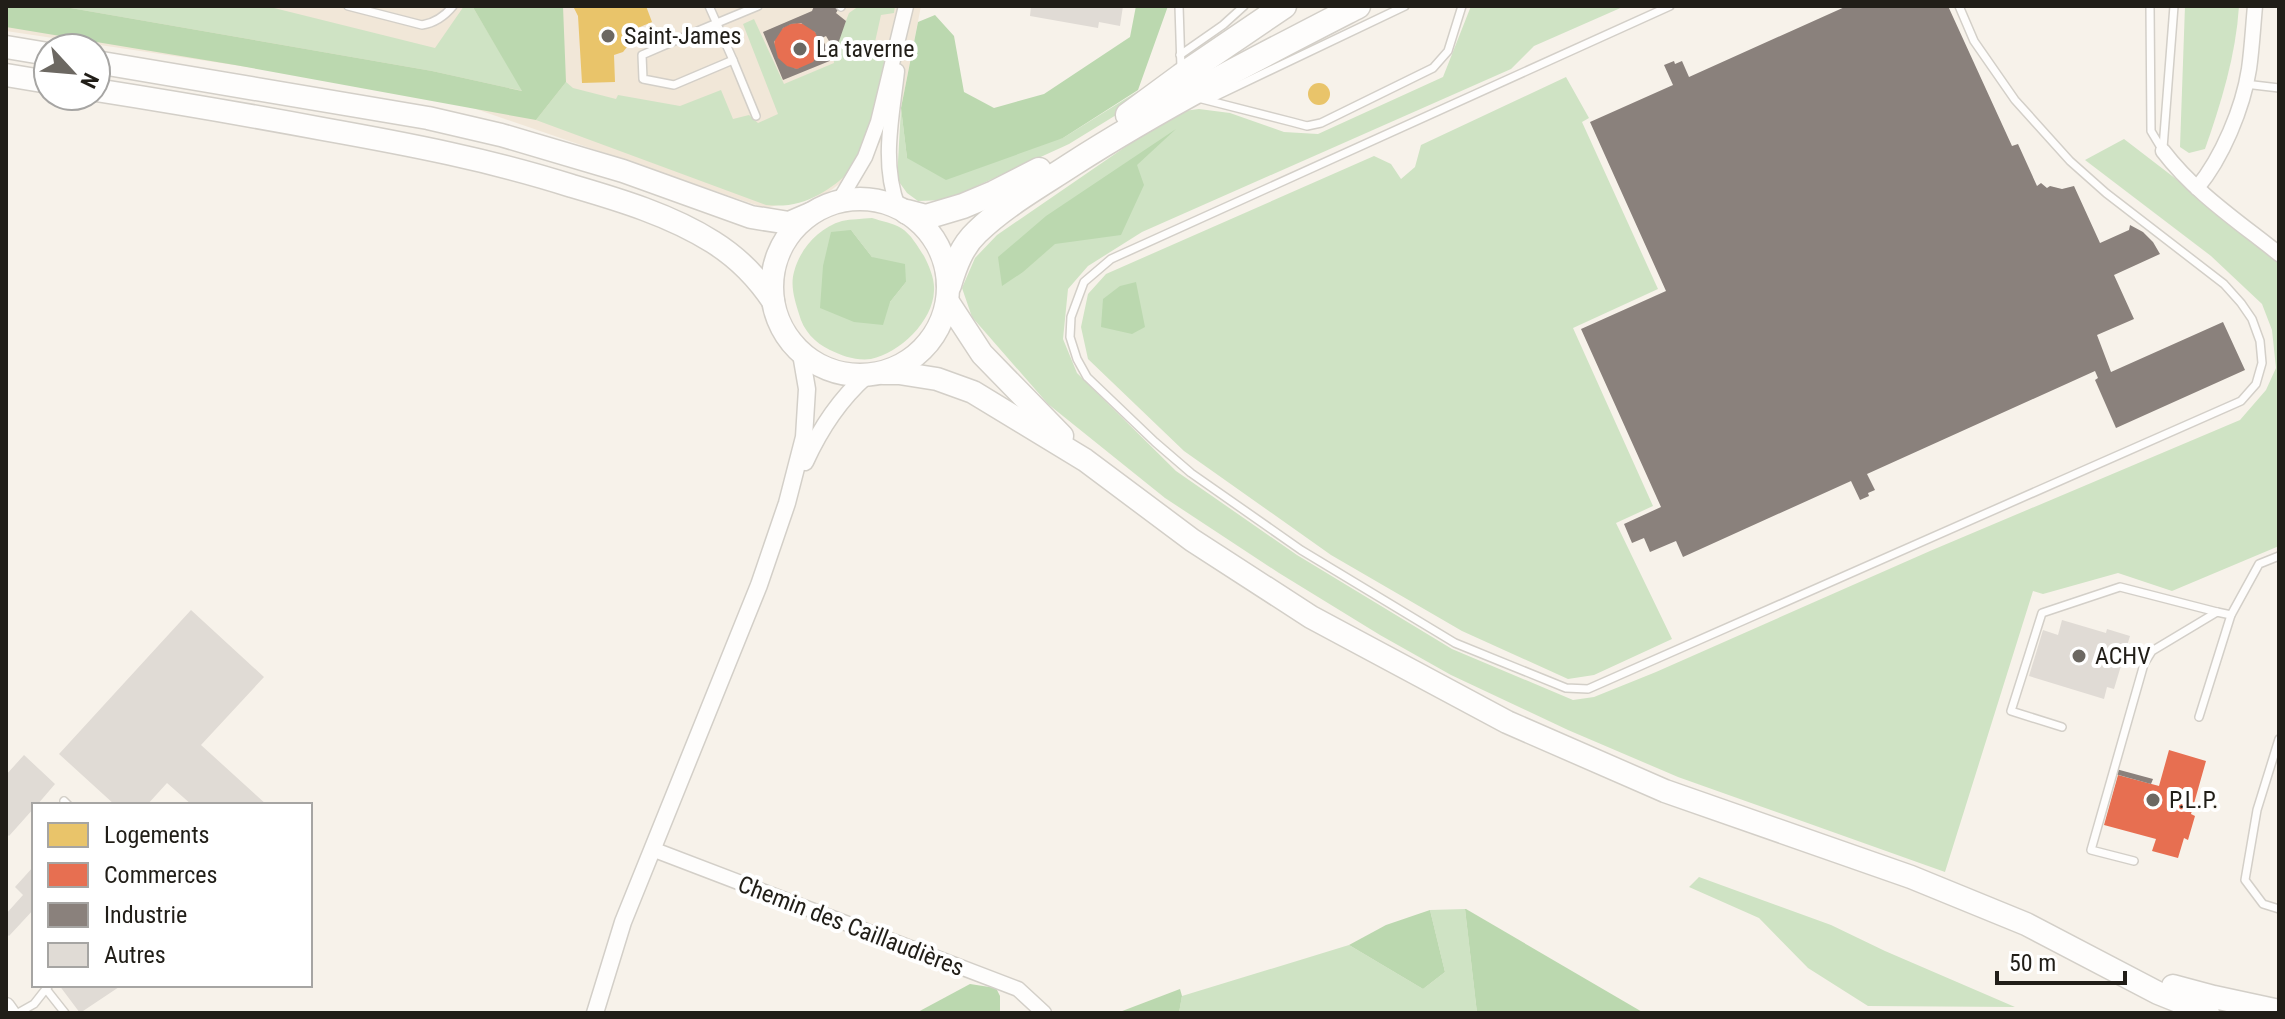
<svg xmlns="http://www.w3.org/2000/svg" width="2285" height="1019" viewBox="0 0 2285 1019" font-family="'Roboto Condensed',sans-serif">
<rect width="100%" height="100%" fill="#f7f2ea"/>
<path fill="#f1e7d8" d="M6,6H921L901,108L868,162L826,194L765,208L435,95L6,31Z"/>
<g fill="#cfe3c4" fill-rule="evenodd">
<path d="M59,6H266L435,48L464,6H474V9L523,91L432,71Z"/>
<path d="M859,6H895L894,13L881,15L875,42L887,51C879,85 871,144 849,171C842,180 830,188 820,194C802,204 787,207 766,205L536,120L566,82L573,88L616,99L618,95L680,106L721,90L733,119L749,115L758,123L778,114L743,24L754,19L784,84L834,63L833,54L849,13Z"/>
<path d="M1471,6H1625L1534,46L1511,69L1142,232L1088,266L1068,289L1063,339L1077,373L1176,471L1297,555L1452,649L1573,700L1594,697L1656,672L1930,551L2240,420L2266,390L2276,368L2272,330L2262,304L2211,256L2085,160L2124,139L2279,258V546L2172,591L2118,573L2043,594L2033,591L1945,872L1678,777L1568,730L1451,675L1380,635L1279,573L1165,498L1048,404L972,317L962,288L975,258L997,235L1176,112L1199,109L1230,113L1284,132L1318,134L1443,77Z"/>
<path d="M2185,6H2239C2236,55 2221,103 2205,149L2189,153L2180,147Z"/>
<path d="M1566,77L1589,118L1582,122L1658,289L1573,328L1653,506L1616,523L1672,639L1594,675L1568,679L1462,631L1331,555L1184,451L1088,359L1081,327L1088,294L1106,274L1374,156L1391,164L1401,179L1415,167L1421,145Z"/>
<path d="M1138,91L1121,112L1069,144L946,200L918,201L907,193L897,179L901,108L907,158L1063,138Z"/>
<path d="M872,218C881,221 893,223 901,228C911,234 918,247 924,256C929,266 935,279 934,291C933,321 900,353 871,359C857,361 842,356 830,350C815,343 803,330 799,314C795,301 790,286 794,272C800,249 818,228 842,221C851,219 862,219 872,218ZM851,230L872,257L906,282L890,302Z"/>
<path d="M1699,877L1831,925L1885,951L2015,1007L1868,1006L1808,968L1759,918L1689,887Z"/>
<path d="M1465,909L1477,1013H1179L1182,996L1349,945L1423,989L1445,972L1430,910Z"/>
</g>
<g fill="#bbd8af">
<path d="M6,6H59L432,71L522,91L474,9V6H563L566,82L536,120L235,65L6,27Z"/>
<path d="M1136,6H1168L1138,90L1063,138L946,180L907,158L901,108L918,22L935,15L954,36L964,92L994,108L1044,94L1130,37Z"/>
<path d="M1176,129L1137,165L1144,185L1121,235L1055,244L1023,272L1002,286L998,257L1046,216Z"/>
<path d="M851,230L872,257L905,264L906,282L890,302L883,325L854,322L820,308L823,266L831,232Z"/>
<path d="M1136,282L1145,327L1132,334L1101,327L1103,299L1120,286Z"/>
<path d="M1465,909H1466L1644,1013H1477Z"/>
<path d="M1430,910L1445,972L1423,989L1349,945L1386,925Z"/>
<path d="M970,984L996,988L1000,996V1013H916Z"/>
<path d="M1180,989L1182,996L1179,1013H1117Z"/>
</g>
<g fill="#e9c46a">
<path d="M573,6H646L652,22L628,32L629,40L627,47L623,52L614,55L615,82L582,83L578,16Z"/>
<circle cx="1319" cy="94" r="11"/>
</g>
<g fill="#e76f51">
<circle cx="797" cy="46" r="23"/>
<path d="M2169,750L2206,761L2191,814L2195,816L2188,840L2184,838L2178,858L2152,851L2156,839L2104,825L2118,775L2159,786Z"/>
</g>
<g fill="#8a817c" fill-rule="evenodd">
<path d="M814,6H837L839,8L836,13L846,21L838,44L829,41L826,36L822,38L832,60L783,80L763,32L812,11ZM801,23L815,32L820,43V51L813,62L797,69L787,66L778,58L774,42L783,28L791,24Z"/>
<path d="M1847,6H1948L2012,146L2018,144L2037,186L2041,183L2047,188L2050,186L2062,189L2074,186L2100,243L2129,230L2130,225L2143,232L2153,242L2160,254L2114,275L2134,319L2097,335L2111,372L2223,322L2245,370L2116,428L2095,380L2098,378L2095,371L1867,474L1875,490L1868,493L1869,496L1860,500L1851,481L1683,557L1676,541L1650,552L1644,538L1632,543L1624,524L1661,507L1581,329L1666,291L1590,122L1673,85L1664,65L1674,61L1675,64L1682,61L1689,77Z"/>
<path d="M2116,769L2153,779L2151,784L2115,774Z"/>
</g>
<g fill="#e0dbd5">
<path d="M1031,6H1123L1120,26L1099,22L1098,28L1030,16Z"/>
<path d="M191,610L264,677L201,745L267,805H192L167,783L147,805H115L59,754Z"/>
<path d="M2062,620L2106,633L2107,629L2130,636L2114,689L2107,687L2104,699L2029,676L2043,630L2058,635Z"/>
<path d="M24,755L55,784L37,805H34V808L9,836L6,833V775Z"/>
<path d="M34,866V909L9,936L6,933V914L23,895L15,887Z"/>
<path d="M59,985H122L80,1013Z"/>
</g>
<g fill="none" stroke-linecap="round" stroke-linejoin="round">
<g stroke="#d3cfc8" stroke-width="10">
<g id="service">
<path d="M348,6L422,25C435,23 444,17 453,6"/>
<path d="M709,6L733,60L674,85L643,79L642,55C681,38 719,22 758,6"/>
<path d="M840,6L841,7"/>
<path d="M1179,6L1181,68"/>
<path d="M1670,6L1111,259L1084,282L1071,317L1070,337L1077,359L1087,377L1155,442L1191,473L1301,550L1455,643L1566,688L1588,689L2241,401L2256,384L2262,363L2260,341L2252,319L2241,303L2224,284L2106,193L2070,161L2015,100L1974,41L1959,6"/>
<path d="M2150,6L2151,131L2163,151"/>
<path d="M1180,55L1223,25L1244,6"/>
<path d="M733,60L756,116"/>
<path d="M2245,84L2279,88"/>
<path d="M1198,98L1292,122L1307,126L1321,123L1433,68L1448,51L1462,6"/>
<path d="M1210,99L1405,6"/>
<path d="M2163,148L2174,6"/>
<path d="M2199,717L2231,615L2259,564L2279,556"/>
<path d="M2062,727L2011,711L2042,613L2120,587L2217,612"/>
<path d="M2279,739L2257,810L2245,880L2263,904L2279,909"/>
<path d="M64,801L68,805"/>
<path d="M2134,861L2091,850L2144,664L2152,651L2217,612L2231,615"/>
<path d="M46,989L65,1013"/>
<path d="M18,1013L34,1004L49,985"/>
</g>
</g>
<g stroke="#d3cfc8" stroke-width="17">
<g id="minor">
<path d="M897,71C892,118 881,162 898,207"/>
<path d="M2163,151C2194,192 2239,222 2279,254"/>
<path d="M2197,188C2222,158 2243,108 2249,69C2252,48 2253,27 2255,6"/>
<path d="M839,201L865,157L878,122L906,6"/>
<path d="M652,849L1018,989L1044,1013"/>
</g>
</g>
<g stroke="#d3cfc8" stroke-width="19">
<g id="tertiary">
<path d="M805,462C820,429 839,400 866,376"/>
<path d="M6,1006L11,1013"/>
<path d="M595,1013L623,922L759,585L787,503L804,437L807,389L801,354"/>
</g>
</g>
<g stroke="#d3cfc8" stroke-width="25">
<g id="primary">
<circle cx="860" cy="287" r="88"/>
<path d="M948,302L982,354L1062,436"/>
<path d="M883,373H899L937,379L973,392L1085,460L1192,540L1311,617L1507,722L1665,791L1911,877L2026,924L2158,993L2208,1013"/>
<path d="M2173,986L2214,997L2279,1011"/>
</g>
</g>
<g stroke="#d3cfc8" stroke-width="25">
<g id="trunk">
<path d="M6,47L48,54"/>
<path d="M96,62L428,118L501,135L623,171L751,217L789,223L810,214"/>
<path d="M6,75L48,82"/>
<path d="M96,90C172,102 248,115 323,129C407,144 491,160 572,186C620,200 670,215 713,242C737,257 757,277 773,301"/>
</g>
</g>
<g stroke="#d3cfc8" stroke-width="27">
<g id="motorway">
<path d="M1128,115L1181,76L1284,6"/>
<path d="M907,212L926,217L963,206L994,193L1039,170"/>
<path d="M949,285C955,265 962,246 977,232C1005,205 1039,186 1071,165C1163,106 1261,56 1358,6"/>
</g>
</g>
<use href="#service" stroke="#fefdfc" stroke-width="7"/>
<use href="#minor" stroke="#fefdfc" stroke-width="14"/>
<use href="#tertiary" stroke="#fefdfc" stroke-width="16"/>
<use href="#primary" stroke="#fefdfc" stroke-width="22"/>
<use href="#trunk" stroke="#fefdfc" stroke-width="22"/>
<use href="#motorway" stroke="#fefdfc" stroke-width="24"/>
</g>
<g fill="#6c6862" stroke="#fff" stroke-width="3">
<circle cx="608" cy="36" r="8"/>
<circle cx="800" cy="49" r="8"/>
<circle cx="2079" cy="656" r="8"/>
<circle cx="2153" cy="800" r="8"/>
</g>
<g text-anchor="middle" dominant-baseline="central" stroke-width="8" stroke-linejoin="round" paint-order="stroke">
<g font-size="24" fill="#211e18" stroke="#fff" text-anchor="start">
<text x="624" y="36">Saint-James</text>
<text x="816" y="49">La taverne</text>
<text x="2095" y="656">ACHV</text>
<text x="2169" y="800">P.L.P.</text>
</g>
<g font-size="24" fill="#211e18" stroke="#fff">
<text transform="translate(851 926) rotate(21)">Chemin des Caillaudières</text>
</g>
</g>
<rect width="2285" height="1019" fill="none" stroke="#211e18" stroke-width="16"/>
<rect x="32" y="803" width="280" height="184" fill="#ffffff" stroke="#a6a5a3" stroke-width="2"/>
<rect x="48" y="823" width="40" height="24" fill="#e9c46a" stroke="#a6a5a3" stroke-width="2"/>
<text x="104" y="843" font-size="24" fill="#211e18">Logements</text>
<rect x="48" y="863" width="40" height="24" fill="#e76f51" stroke="#a6a5a3" stroke-width="2"/>
<text x="104" y="883" font-size="24" fill="#211e18">Commerces</text>
<rect x="48" y="903" width="40" height="24" fill="#8a817c" stroke="#a6a5a3" stroke-width="2"/>
<text x="104" y="923" font-size="24" fill="#211e18">Industrie</text>
<rect x="48" y="943" width="40" height="24" fill="#e0dbd5" stroke="#a6a5a3" stroke-width="2"/>
<text x="104" y="963" font-size="24" fill="#211e18">Autres</text>
<g transform="translate(72 72) rotate(116)"><circle r="38" fill="#ffffff" stroke="#a6a5a3" stroke-width="2"/>
<path d="M0-6L14 30L0 20L-14 30Z" fill="#6c6862"/>
<text y="-12" font-size="22" font-weight="bold" text-anchor="middle" fill="#211e18">N</text>
</g>
<path d="M1997 971v12h128v-12" fill="none" stroke="#211e18" stroke-width="4"/>
<text x="2009" y="971" font-size="24" fill="#211e18" stroke="#ffffff" stroke-width="6" paint-order="stroke">50 m</text>
</svg>
